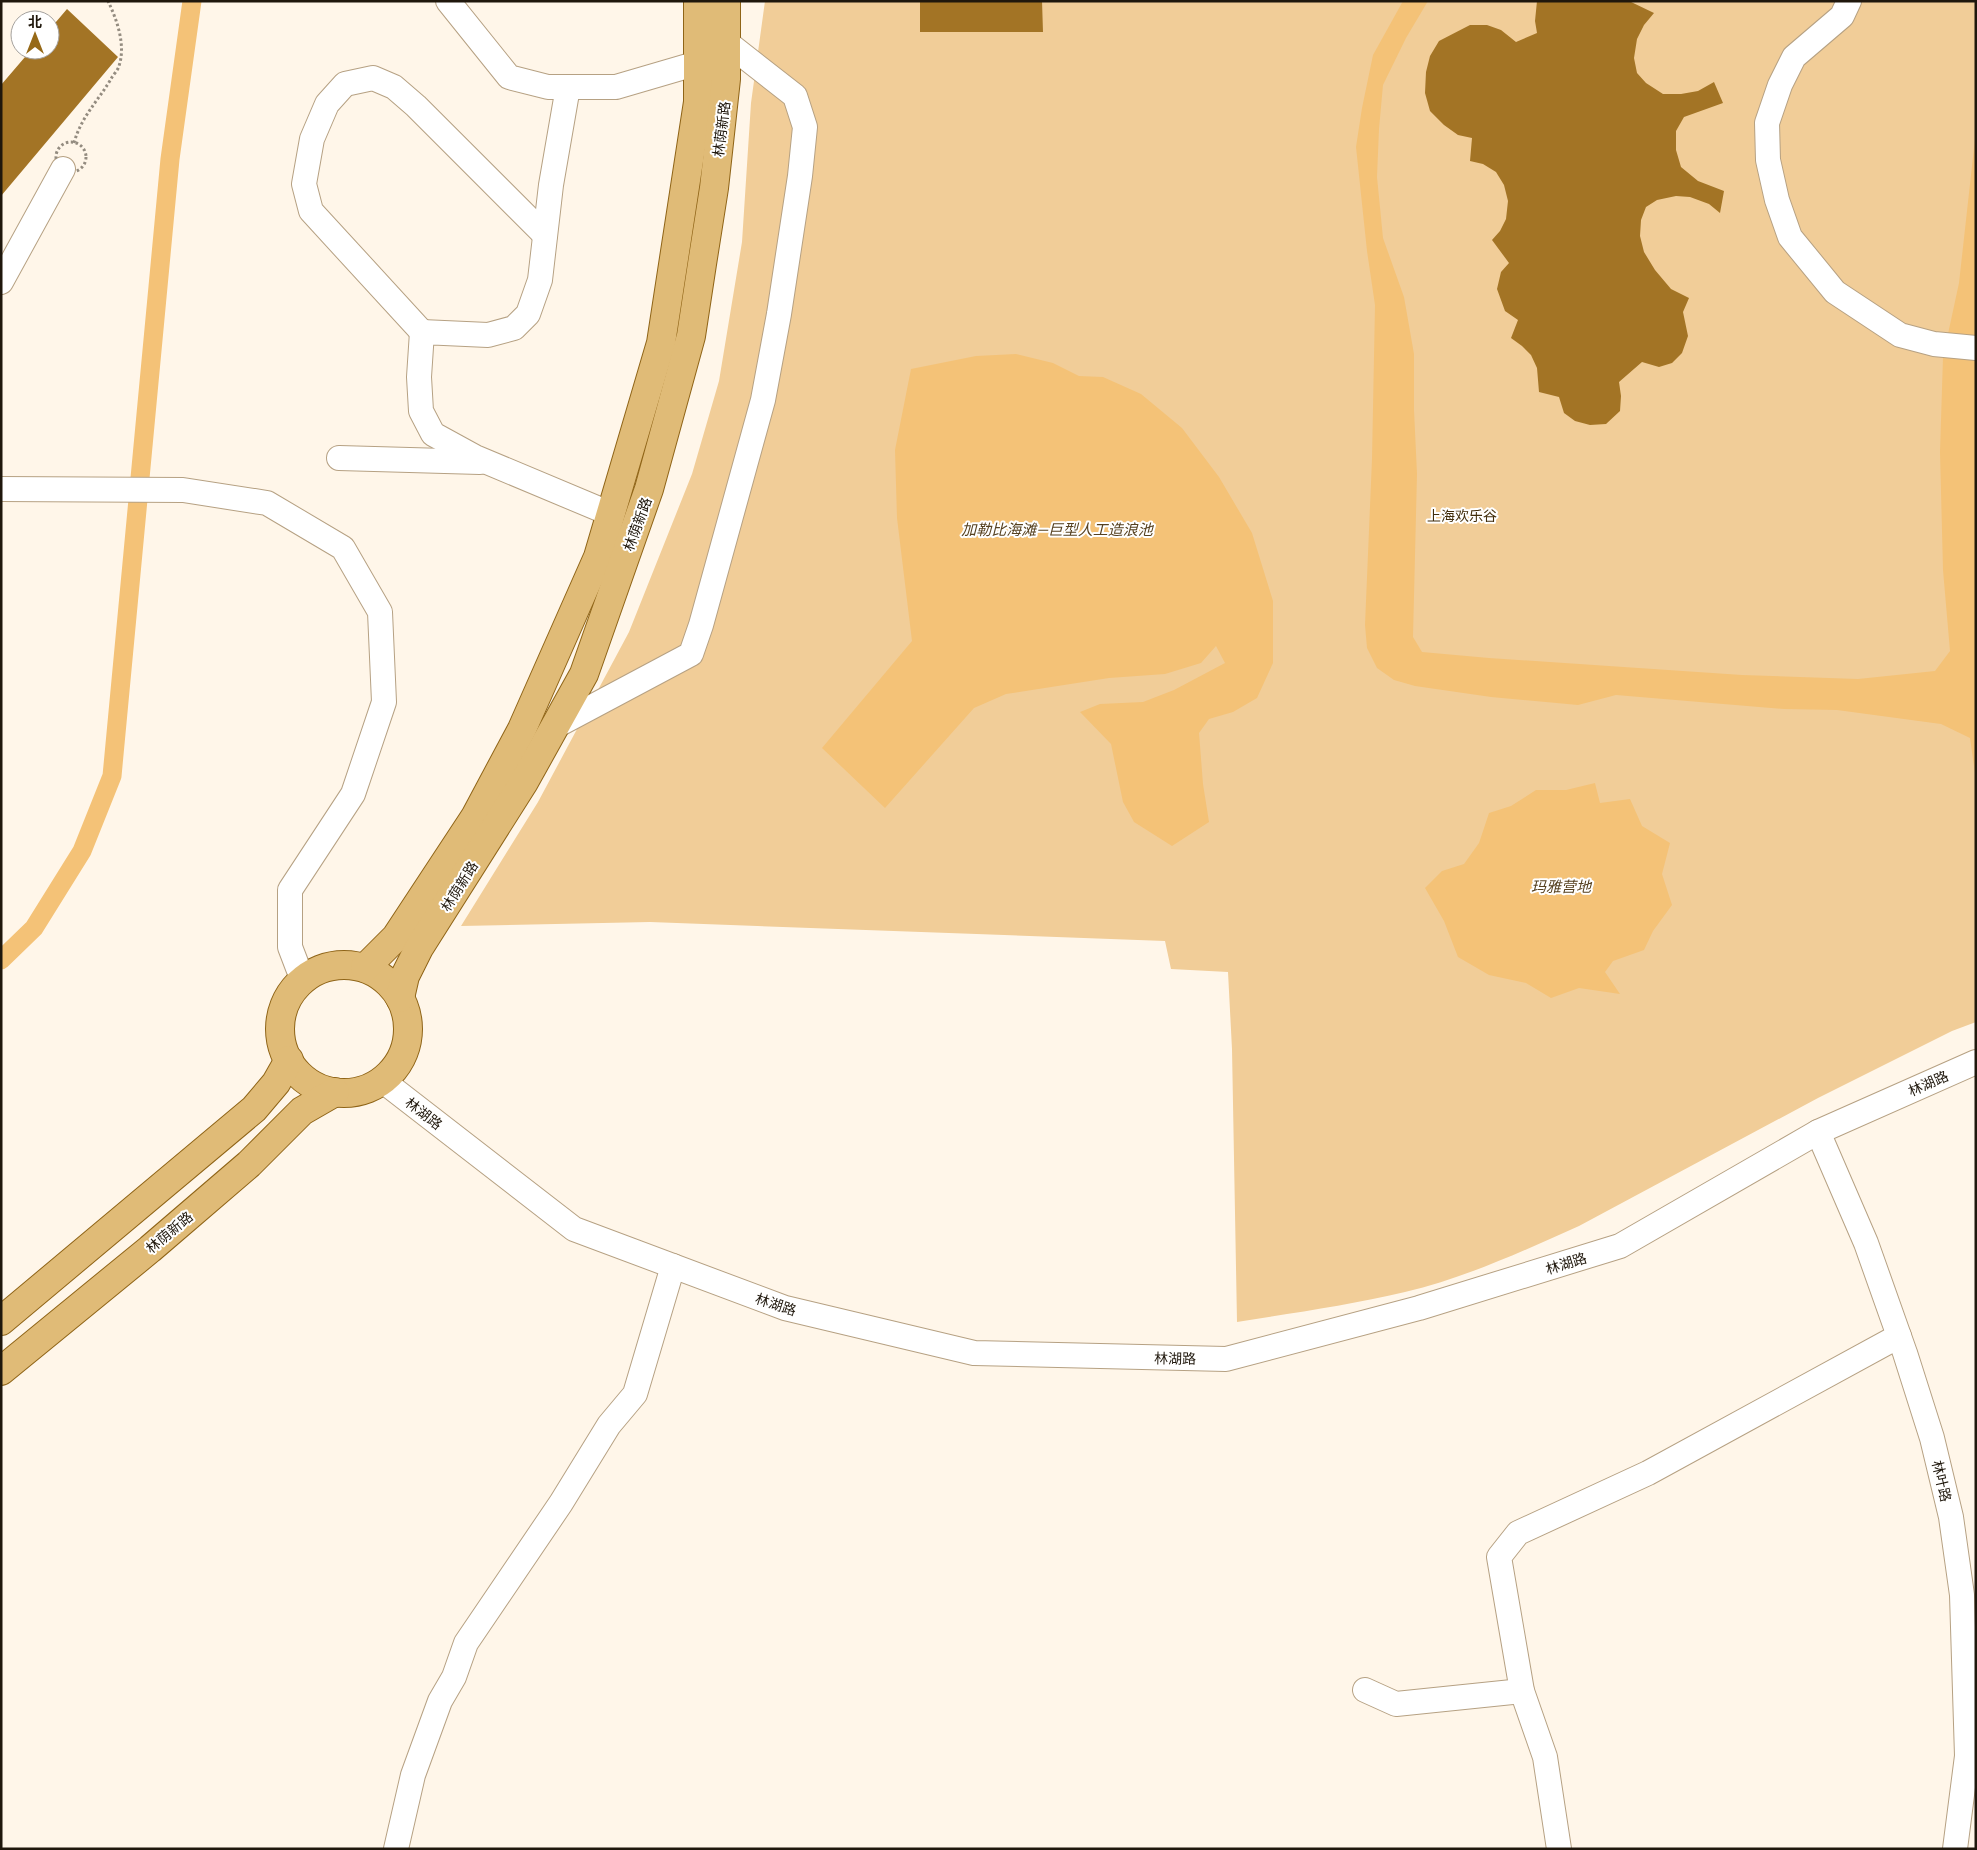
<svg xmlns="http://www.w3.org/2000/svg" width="1977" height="1850" viewBox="0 0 1977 1850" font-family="Manrope,'Noto Sans SC',sans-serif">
<rect width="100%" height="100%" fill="#fff6e9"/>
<path fill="#f1cd98" d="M765,1H1976V1022L1952,1031L1818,1098L1579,1226C1523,1251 1465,1278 1405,1292C1350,1305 1293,1313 1237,1322L1232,1049L1228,972L1171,969L1165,941L650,922L461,926L538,802L629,632L692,474L719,381L742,242L751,103Z"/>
<g fill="#f4c277">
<path d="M1403,1H1428L1406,38L1383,85L1379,129L1377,177L1383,238L1404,297L1414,354V410L1417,474L1413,637L1422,652L1489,658L1742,675L1858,679L1935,671L1950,651L1943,570L1940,452L1943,357L1959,283L1976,130V780L1970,738L1941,724L1837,710L1784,709L1616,695L1578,705L1491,697L1415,686L1394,680L1377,668L1367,648L1365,625L1372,459L1375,305L1367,251L1356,147L1362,108L1373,55Z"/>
<path d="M1016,354L1053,363L1079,376L1103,377L1141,394L1182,428L1219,477L1252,533L1273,601V663L1257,698L1233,712L1209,719L1199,733L1203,784L1209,822L1172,846L1134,822L1123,802L1111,744L1080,712L1100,704L1143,702L1174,690L1225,663L1216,646L1201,663L1165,674L1109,678L1006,694L974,708L885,808L822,748L912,641L897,518L895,450L911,369L976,356Z"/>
<path d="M1595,783L1600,803L1630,799L1642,826L1670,843L1662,874L1672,905L1653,931L1644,950L1613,961L1605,972L1620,994L1579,988L1551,998L1526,983L1489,975L1458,957L1444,921L1425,888L1442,871L1464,864L1479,843L1489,813L1511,806L1536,790H1566Z"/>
</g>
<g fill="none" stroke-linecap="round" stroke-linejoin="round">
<path stroke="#f4c277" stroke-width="19" d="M1,960L34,928L82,851L112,776L170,159L192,1"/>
</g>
<g fill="#a37425">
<path d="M920,1H1042L1043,32H920Z"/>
<path d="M1537,1H1629L1654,13L1644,25L1637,39L1634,58L1637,73L1646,83L1663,94H1681L1698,91L1714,82L1723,103L1684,117L1676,131V150L1681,167L1698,181L1724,191L1720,213L1709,204L1690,197L1676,196L1657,200L1646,207L1641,220L1640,236L1644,252L1655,270L1671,289L1689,298L1683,312L1688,336L1682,353L1672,363L1659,367L1642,362L1619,382L1621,396L1620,411L1606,424L1590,425L1575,421L1564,413L1559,397L1539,392L1537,368L1531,355L1522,346L1511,338L1518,320L1505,311L1497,289L1501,272L1509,263L1492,240L1500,231L1506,219L1508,201L1504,185L1496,172L1483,164L1470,161L1472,138L1458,135L1444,125L1430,111L1425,93L1426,72L1430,56L1439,41L1470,25H1487L1501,30L1516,42L1537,33L1535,21Z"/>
<path d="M67,9L118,57L1,196V85L31,50H50V29Z"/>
</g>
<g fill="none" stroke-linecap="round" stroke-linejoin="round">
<g stroke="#b6a183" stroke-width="26">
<g id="minor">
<path d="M448,1L509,77L548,87H616L698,63"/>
<path d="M1849,1L1842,16L1794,57L1780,85L1767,123L1768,160L1777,200L1790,237L1835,292L1900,335L1934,344L1976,348"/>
<path d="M568,87L551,185L540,280L528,314L514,328L488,335L422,332L419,377L421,411L433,434L475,457L611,514"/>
<path d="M1,282L63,169"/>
<path d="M422,332L311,211L304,184L312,139L327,104L345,84L373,78L394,87L416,106L545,235"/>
<path d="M339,458L480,462"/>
<path d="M1,489L183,490L267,503L343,548L380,612L384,702L353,794L290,890V947L303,981"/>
<path d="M554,727L691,654L701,625L763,400L779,314L800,176L805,127L795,96L726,42"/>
<path d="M383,1081L574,1229L785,1308L974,1353L1226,1359L1419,1308L1620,1246L1818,1132L1976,1062"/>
<path d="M1818,1132L1866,1243L1905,1353L1932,1438L1951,1517L1962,1595L1967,1756L1955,1849"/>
<path d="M1365,1690L1396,1704L1522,1691"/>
<path d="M396,1849L413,1775L440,1701L454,1677L466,1643L561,1503L609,1425L635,1394L673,1266"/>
<path d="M1559,1849L1545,1757L1522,1691L1499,1557L1518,1533L1648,1473L1899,1336"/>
</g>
</g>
<g stroke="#8f6417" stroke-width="30">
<g id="major">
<circle cx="344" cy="1029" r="64"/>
<path d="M365,968L396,937L475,817L522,729L598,557L661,343L698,102V1"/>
<path d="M400,998L405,976L419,948L524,782L584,674L649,489L691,336L702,264L714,188L726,79V1"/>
<path d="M1,1321L254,1109L276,1083L289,1060"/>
<path d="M1,1371L150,1249L249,1164L302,1111L335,1092"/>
</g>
</g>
<g stroke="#948c80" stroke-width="3" stroke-dasharray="2.5 2.5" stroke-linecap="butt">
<circle cx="71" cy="157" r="15"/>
<path d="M74,143C81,117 98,101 111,79C113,75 118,70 119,66C126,45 117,20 108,1"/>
</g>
<use href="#minor" stroke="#fff" stroke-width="24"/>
<use href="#major" stroke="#e0bb77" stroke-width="28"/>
</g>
<g text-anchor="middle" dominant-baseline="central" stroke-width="4" stroke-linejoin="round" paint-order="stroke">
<g font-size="14" fill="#1f170c" stroke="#fff">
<text transform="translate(721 129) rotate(-83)">林荫新路</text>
<text transform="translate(637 524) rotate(-70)">林荫新路</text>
<text transform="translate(459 886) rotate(-58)">林荫新路</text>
<text transform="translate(1928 1083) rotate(-24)">林湖路</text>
<text transform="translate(424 1113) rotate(38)">林湖路</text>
<text transform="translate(169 1232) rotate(-40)">林荫新路</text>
<text transform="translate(1566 1263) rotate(-17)">林湖路</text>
<text transform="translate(776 1304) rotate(18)">林湖路</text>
<text transform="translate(1175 1358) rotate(1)">林湖路</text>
<text transform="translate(1942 1481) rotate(77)">林叶路</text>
</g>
<g font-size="14" fill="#422e0c" stroke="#fff">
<text x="1462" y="515">上海欢乐谷</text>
</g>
<g font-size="15" font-style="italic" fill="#564120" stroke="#fff">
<text x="1057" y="529">加勒比海滩—巨型人工造浪池</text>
<text x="1561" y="886">玛雅营地</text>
</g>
</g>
<rect width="1977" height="1850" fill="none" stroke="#1f170c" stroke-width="5"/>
<g transform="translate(35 35)"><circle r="24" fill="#ffffff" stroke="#a5a29e"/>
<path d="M0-4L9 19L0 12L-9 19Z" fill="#966917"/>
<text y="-8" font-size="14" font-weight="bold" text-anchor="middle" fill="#1f170c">北</text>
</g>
</svg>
